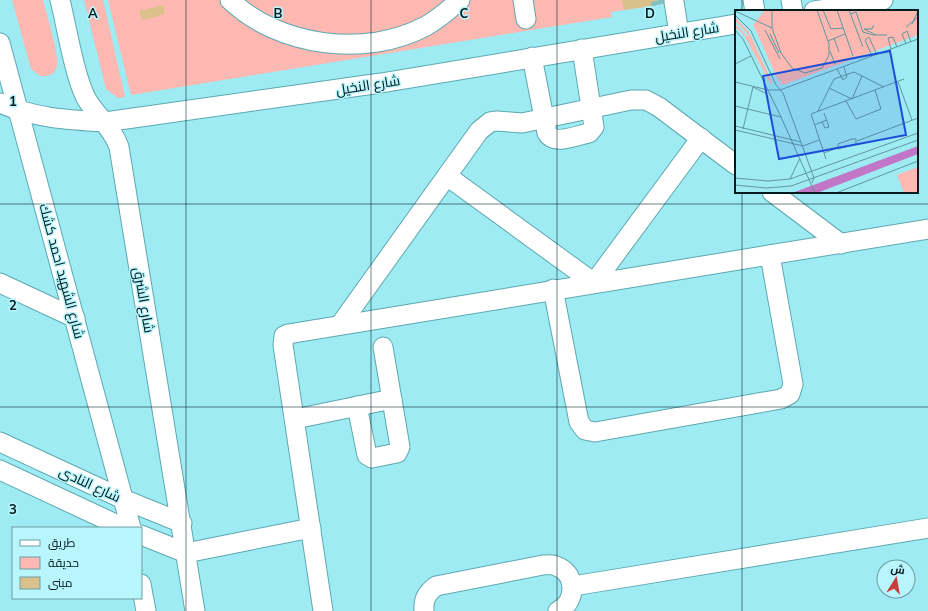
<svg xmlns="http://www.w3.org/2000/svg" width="928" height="611" viewBox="0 0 928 611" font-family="Mulish,Cairo,sans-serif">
<rect width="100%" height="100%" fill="#9eebf4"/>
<g fill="#fdb8b1">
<path d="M12,0H43C46,13 60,57 57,67C54,75 47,77 40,76L31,69Z"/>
<path d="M84,0H103L125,97L118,98L106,89Z"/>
<path d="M108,0H688L611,12L612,17L131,95Z"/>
</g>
<g fill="#dac08a">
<path d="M622,0H683V1L624,10Z"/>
<path d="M163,5L165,14L142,20L139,11Z"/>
</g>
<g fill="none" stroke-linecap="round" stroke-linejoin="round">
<path stroke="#7ec1c9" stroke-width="19" stroke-dasharray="19 10" stroke-linecap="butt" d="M660,0L661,4"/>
<g stroke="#5ca8b1" stroke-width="21">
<g id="minor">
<path d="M60,0C67,28 74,74 86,98C96,116 112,127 119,147L195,611"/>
<path d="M230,0C279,47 366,58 426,26C438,19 449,10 460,0"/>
<path d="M523,0L526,19"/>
<path d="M753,0L755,11"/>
<path d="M791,0L793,11"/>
<path d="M674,2L679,33"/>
<path d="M814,11L883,0"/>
<path d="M0,43L131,528"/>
<path d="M532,57L547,133C554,146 578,135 589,133L594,127L582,49"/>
<path d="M0,103C33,118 68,120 105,122L381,83L736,24"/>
<path d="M447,176L594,283L701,138"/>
<path d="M772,192L841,244"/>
<path d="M0,283L75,318"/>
<path d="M553,289L579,422L585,430L595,432L781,399L790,394L793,384L770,255"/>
<path d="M340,325L479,131L490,122L497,121L522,123L631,100H646L659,107L736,165"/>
<path d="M357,406L367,455L372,458L397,453L400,447L383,347"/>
<path d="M295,419L392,399"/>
<path d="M0,442L123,499L182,523"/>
<path d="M0,470L124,528"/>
<path d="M141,535L186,553L311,528"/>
<path d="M141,584L146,611"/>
<path d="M573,586L928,528"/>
<path d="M323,611L283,345L284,336L288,334L928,229"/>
<path d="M424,611C423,599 427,593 436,586L543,565C547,565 553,564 556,566C577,573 577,602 558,611"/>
</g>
</g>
<use href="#minor" stroke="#fff" stroke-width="19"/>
</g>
<path fill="none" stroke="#001a1e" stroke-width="1" stroke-opacity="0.55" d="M186,0V611M371,0V611M557,0V611M742,0V11M742,192V611M0,204H928M0,407H928"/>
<g text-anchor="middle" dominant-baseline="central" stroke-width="3" stroke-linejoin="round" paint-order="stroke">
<g font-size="14" fill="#001a1e" stroke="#b9f5fc">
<text transform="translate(687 32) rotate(-9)">شارع النخيل</text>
<text transform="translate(368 85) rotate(-9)">شارع النخيل</text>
<text transform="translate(62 271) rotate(75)">شارع الشهيد احمد كشك</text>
<text transform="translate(144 300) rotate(80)">شارع الشرق</text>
<text transform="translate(90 484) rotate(25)">شارع النادى</text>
</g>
</g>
<g transform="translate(735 10)">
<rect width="183" height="183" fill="#9eebf4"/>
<path d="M30,0H183V25L48,75L18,15ZM0,7L14,22L37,72L36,75L9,25L0,17V14L12,26L14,25L0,11ZM23,25L36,49L47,76L45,75ZM183,157V183H169L162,165Z" fill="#fdb8b1"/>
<path d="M183,136V144L82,183H57Z" fill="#c177c5"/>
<path fill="none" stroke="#5f979e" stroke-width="1" d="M37,0V18L46,43L57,58L70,63L87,58L94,45V34L82,0M88,0L96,19L108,18M102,0L118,46M114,0L128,37M0,1L37,18M116,4L121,2L128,22L138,25H152M0,5L16,21L41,75L48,83L79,168L77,173M177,14L183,1M139,15L137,19H129L141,25M171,17L183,7M0,20L8,29L46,107L80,183M30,20L45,49M35,24L44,43M99,28L104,42M93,31L110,24M171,34L167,24L172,21L176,32M156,39L153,28L158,27L162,37M95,41L100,54M137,46L130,30L134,27L142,45M0,54L16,46M102,59L108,70L112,67L109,57M0,72L33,80H45L183,29M163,72L177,110M18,77L30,83M94,78L117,89L127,66M111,91L121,109L146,99L140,80M0,96L46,107M83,101L99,69L119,62L149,77M87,112L90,118L94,117L89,103M79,115L92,110M0,116L66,132M8,119L18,77M0,120L68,136L84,130M117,129H121V134L103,139V134ZM122,131L183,108M89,143L102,138M91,149L76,104L169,69M0,168L33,171L55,169L183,123M55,169L65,148M0,175L31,178L56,176L183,130M101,183L183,151"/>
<path fill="#1d4ed8" fill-opacity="0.15" stroke="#1d4ed8" stroke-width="2" d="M155,41L171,125L44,149L28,66Z"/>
<rect width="183" height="183" fill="none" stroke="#001a1e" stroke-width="2"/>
</g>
<g font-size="13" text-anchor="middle" font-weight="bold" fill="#001a1e" stroke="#b9f5fc" stroke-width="3" stroke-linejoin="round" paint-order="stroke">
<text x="93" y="18">A</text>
<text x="278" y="18">B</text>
<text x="464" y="18">C</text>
<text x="650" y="18">D</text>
<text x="13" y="106">1</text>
<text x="13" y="310">2</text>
<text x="13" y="514">3</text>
</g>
<rect x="12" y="527" width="130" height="72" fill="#b9f5fc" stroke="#6f9da3"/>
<rect x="20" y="540" width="20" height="6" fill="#ffffff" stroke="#6f9da3"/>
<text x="48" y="547" font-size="12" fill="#001a1e">طريق</text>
<rect x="20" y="557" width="20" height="12" fill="#fdb8b1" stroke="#6f9da3"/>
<text x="48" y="567" font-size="12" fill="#001a1e">حديقة</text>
<rect x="20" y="577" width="20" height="12" fill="#dac08a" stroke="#6f9da3"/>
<text x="48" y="587" font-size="12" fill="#001a1e">مبنى</text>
<g transform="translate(896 579) rotate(11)"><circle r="19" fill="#b9f5fc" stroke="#6f9da3"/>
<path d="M0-3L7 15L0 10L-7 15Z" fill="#cb3c3b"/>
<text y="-6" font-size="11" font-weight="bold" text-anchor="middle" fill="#001a1e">ش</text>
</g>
</svg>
